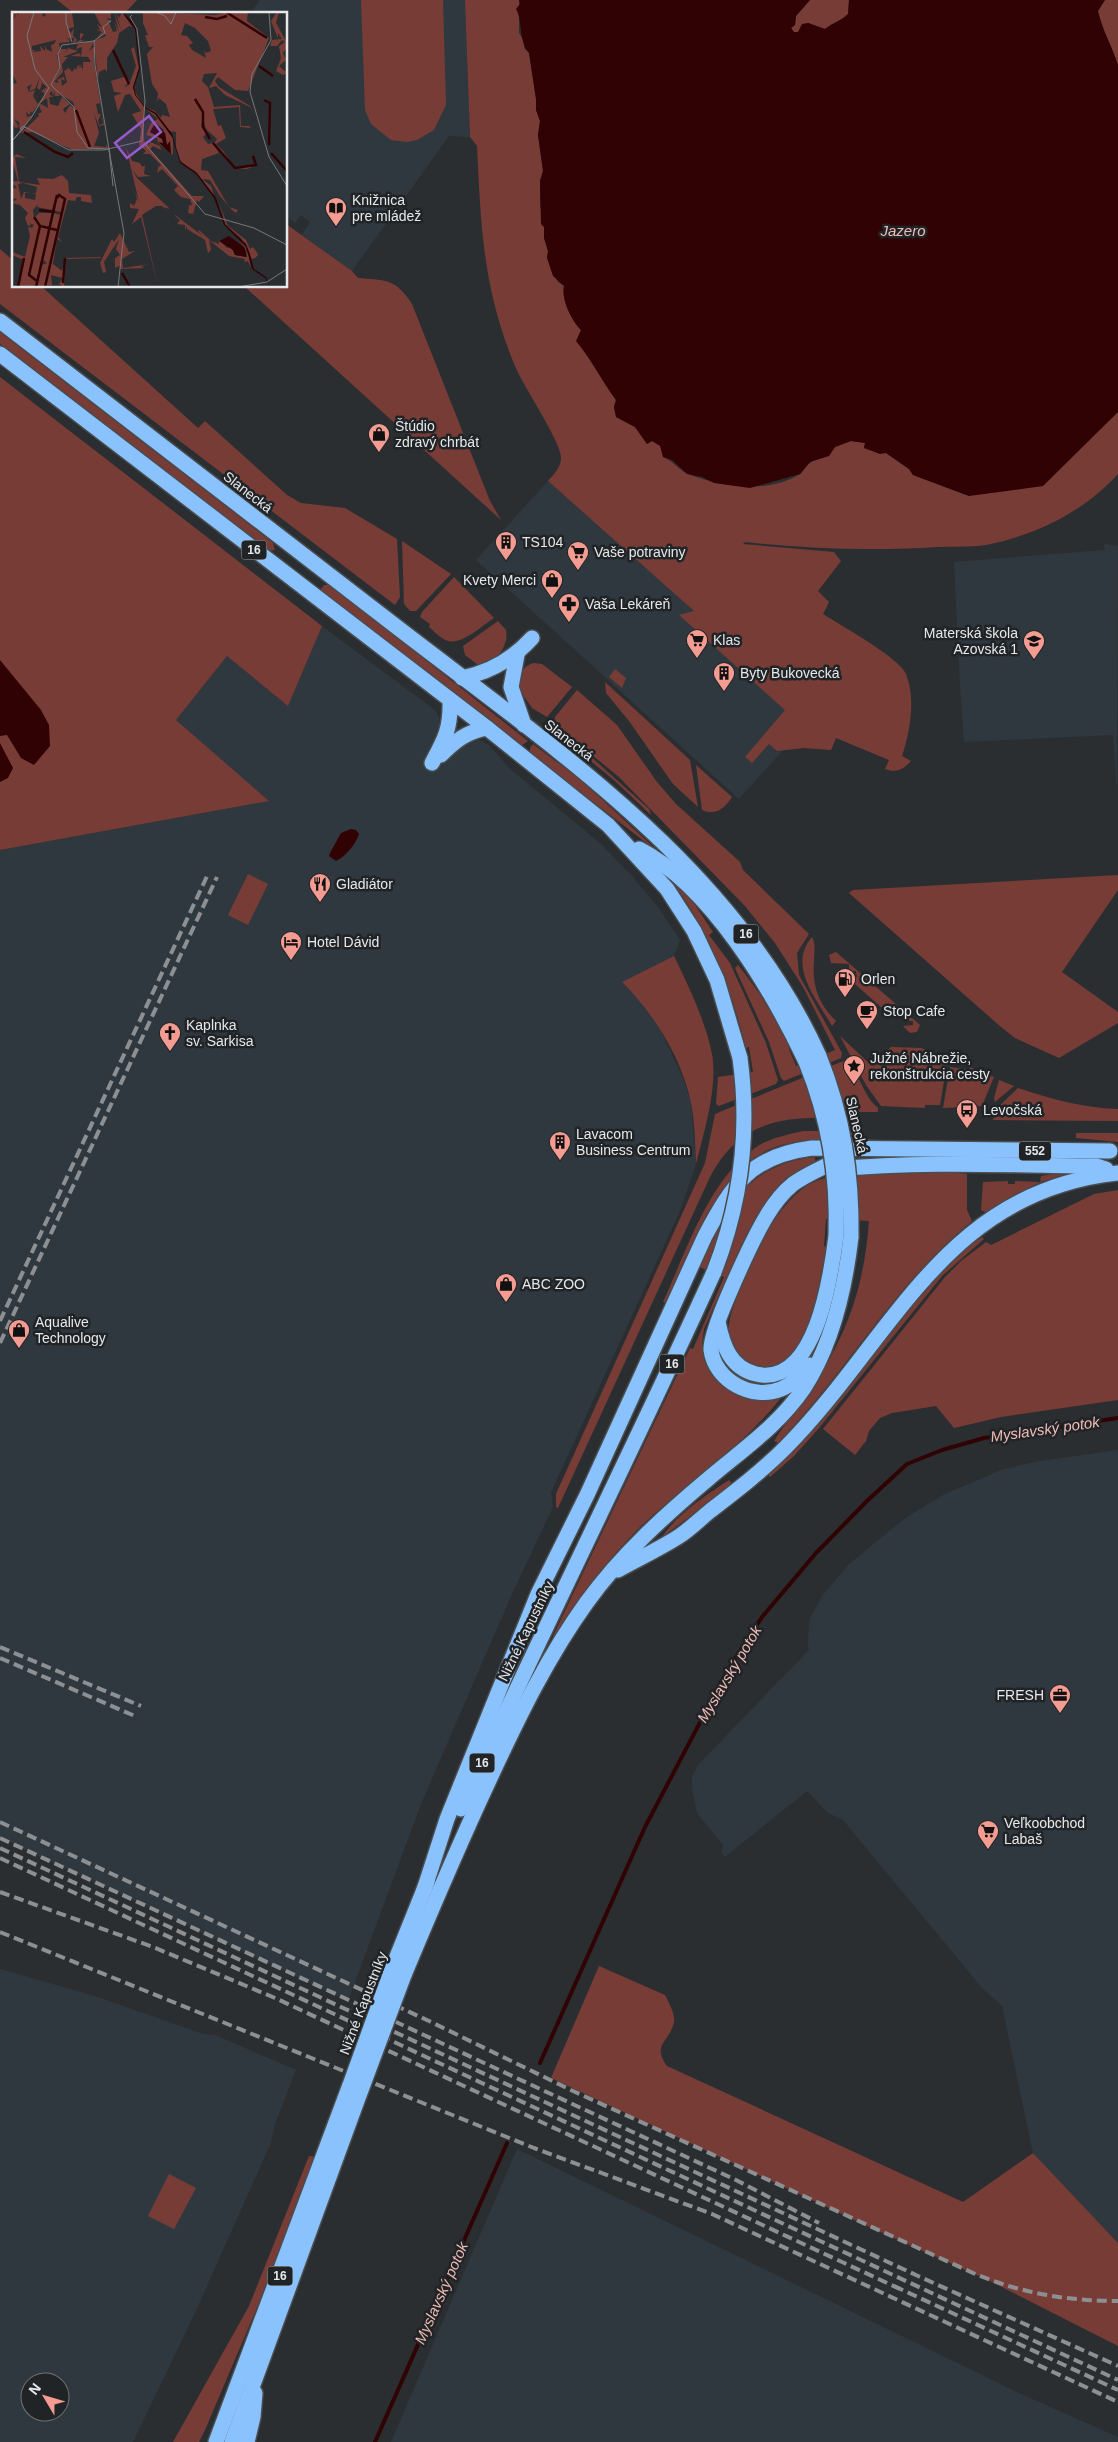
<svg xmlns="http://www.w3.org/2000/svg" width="1118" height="2442" viewBox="0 0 1118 2442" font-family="Arial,sans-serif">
<rect width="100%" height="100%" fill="#2b2e31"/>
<g fill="#30383f" fill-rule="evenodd">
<path d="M260,0H465L470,137L449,136L352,271L302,235L310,222L301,215L295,223L286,216L289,207L286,205V14H250Z"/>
<path d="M548,481L813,717L739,799L476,560Z"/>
<path d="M1104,544L1118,546L1117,794L1113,735L964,742L960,684L954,562L1105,550Z"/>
<path d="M322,626L435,710L439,717L440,732L446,750L452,755L466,742L472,740H479L489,745L510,769L600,843L633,877L660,910L680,940L674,956L622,982L648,1010L661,1031L683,1078L691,1103L696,1164L680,1211L551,1492L553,1507L512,1594L421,1804L348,2001L0,1838V850L268,801L176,720L227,656L288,706Z"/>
<path d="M1118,1450V2243L1033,2153L1002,2006L982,1988L843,1820L828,1813L807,1791L725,1857L721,1852L723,1845L697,1813L692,1788V1777L698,1765L809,1650L808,1645L809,1620L822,1596L848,1565L904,1519L943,1495L1001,1470L1034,1462Z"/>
<path d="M0,1969L95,1996L203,2034L215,2035L296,2070L275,2124L270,2145L194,2315L133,2442H0ZM30,2382H60V2412H30Z"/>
<path d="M517,2149L1019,2393L1118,2437V2442H391Z"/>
</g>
<g fill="#783c37">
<path d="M57,0H137L124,14H75Z"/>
<path d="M361,0H443L446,105L434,130L417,140L407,142L391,140L371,124L365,110Z"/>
<path d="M465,0H519V33L524,41V48L529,53L536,99V110L540,121L538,135L543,171L540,181V204L545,234L544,238L548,251L547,258L558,282L564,286C561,299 572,321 581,330L577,341C592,360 602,380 616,400L614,407L616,417L635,427L647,444L652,441L661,446L663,457C673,461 679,470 688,474C721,487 768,494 800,474C804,471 806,465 810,463C821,455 826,460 835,447L851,441L865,443L864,448L886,453L909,469L913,475L969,496L1118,412V474C1084,511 1040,533 991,544C974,548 955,546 938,547C873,551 810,549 745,542L743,544L834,552L841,561L818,591L829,602L823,614C840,625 900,658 906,674C916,699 910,732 902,756L911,761C903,770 896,773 885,769L889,760L836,738L831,750L804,748L777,751L769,744L752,763L745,757L785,710L679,615L694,611L548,481C554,474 561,467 561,458C562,443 523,386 515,366C483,289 481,228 477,146L470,137Z"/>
<path d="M810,0H849L848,14C841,21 833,22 825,29L808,23L798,32H794L791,28L795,25L796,16Z"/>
<path d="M1105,0H1118V65C1112,46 1102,30 1098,11Z"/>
<path d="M286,224L352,271L358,278C386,280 396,279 412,304L490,501L501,520L244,286H286Z"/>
<path d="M0,249L14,261V286H41L198,428L205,421L287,495L301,503L345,508L397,539L400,597L395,605L0,304Z"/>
<path d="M0,332L273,543L275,550L269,551L0,344Z"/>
<path d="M0,377L322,626L288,706L227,656L176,720L269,801L0,850Z"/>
<path d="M402,541L451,574L416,611H410L404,604Z"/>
<path d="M454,577L494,618C483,625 462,645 448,641C441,639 434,631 429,627L430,624L420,617L422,612Z"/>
<path d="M324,585H330L528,741L521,746L323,593L321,589Z"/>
<path d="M498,621L506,630C509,647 496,660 482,668L465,655L463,646Z"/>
<path d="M534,663L542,664L572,687L547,717L532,708L521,692H517C519,679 519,667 534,663Z"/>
<path d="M615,669L626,678L622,688L609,677Z"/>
<path d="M605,682L690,760L698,807L673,784L629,721L606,693Z"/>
<path d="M577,690L617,725L657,782L676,804L740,862L743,870L809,934L797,953L799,975L842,1053L841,1058L784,1081L781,1078L769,1042L735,968L738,965C759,991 776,1018 790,1048L789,1049L796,1066L835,1050L803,987L775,943L744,905L619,777L554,724L555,717Z"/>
<path d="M547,725H551L589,755L649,809L651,815L615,781Z"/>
<path d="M533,744L582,781L662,855L530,753V748Z"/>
<path d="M696,765L732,797C725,808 716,816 702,810Z"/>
<path d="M248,874L268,884L248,925L228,915Z"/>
<path d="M1118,875V890L1062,972L1118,1012V1023L1059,1058L1015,1038L1001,1027L849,893L853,890Z"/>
<path d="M676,881L685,890L713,932L709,935L730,963L766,1043L778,1080L776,1084L719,1106L716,1104L718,1077L753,1072L749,1047L746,1048C731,988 710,933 673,883Z"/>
<path d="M812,937C816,944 814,953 814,961C812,985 818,1004 836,1021L832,1026C817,999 787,966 812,937Z"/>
<path d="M836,952L920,1025L917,1032L910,1033L903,1026L913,1025V1021H909L908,1016H903V1011H898L897,1006L881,1007L847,977H857L856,971H849V964L831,963L829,955Z"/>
<path d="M674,956C689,987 705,1020 712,1054C718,1086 704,1133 696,1164C695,1144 695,1123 691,1103C682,1058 654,1014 622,982Z"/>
<path d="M840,1036L872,1066L891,1047L921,1048L948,1058L940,1105H925V1108L881,1106L866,1085Z"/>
<path d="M841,1062L845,1061C860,1072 863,1096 878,1108V1112H857V1119C794,1116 743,1114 710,1177L558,1508L556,1507V1494L705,1163L715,1114Z"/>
<path d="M950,1067L969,1070L970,1067L994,1077L982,1106L943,1108Z"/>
<path d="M999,1080L1014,1086L995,1102L994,1098Z"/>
<path d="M1018,1088C1051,1099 1083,1108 1118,1109V1121L993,1120L996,1109Z"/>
<path d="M803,1131H856V1139L877,1140C847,1141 816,1137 786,1144C721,1157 691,1250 666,1303L663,1302C687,1250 711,1172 763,1143C776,1137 790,1134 803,1131Z"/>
<path d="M1076,1133H1118V1142L1076,1138Z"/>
<path d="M815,1157V1162L786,1178L767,1200L751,1227L714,1306L704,1329L702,1344L706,1360L715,1377L780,1399C740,1450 683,1485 637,1530C605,1562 578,1599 554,1638L553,1636L690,1348L693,1349L724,1277L699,1267C727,1209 744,1165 815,1157Z"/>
<path d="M867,1171H941L967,1174V1210L972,1221C895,1283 846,1373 778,1443L774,1441C785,1423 799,1408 810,1391C847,1335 864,1288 869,1221L826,1219L824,1246L826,1247C821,1283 807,1378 755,1367C741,1364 732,1349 729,1336C723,1315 764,1234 778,1215C787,1203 796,1193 808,1185C825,1175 847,1174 867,1171Z"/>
<path d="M1068,1171L1071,1173L1040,1182L985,1212L981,1210L983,1182L1008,1181V1184H1015V1181L1040,1182L1041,1176Z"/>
<path d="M1118,1190V1400L1001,1417L954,1428L936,1406L892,1413L880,1418L869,1431L866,1441L855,1455L823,1429L945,1277L961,1261L986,1242L991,1245L1094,1194Z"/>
<path d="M982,1237L984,1239L943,1275L819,1428L794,1456L770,1477L768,1475L816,1425L940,1272L957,1255Z"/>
<path d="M723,1362L749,1380L783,1381C759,1389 736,1384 723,1362Z"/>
<path d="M729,1480L733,1485L662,1537C677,1514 706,1495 729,1480Z"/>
<path d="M599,1966L665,1995C669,2003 675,2013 674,2022C670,2042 651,2044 667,2066L963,2202L1033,2153L1118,2243V2346L988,2280L878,2231L551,2078Z"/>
<path d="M309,2156L317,2157L276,2263L205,2430L199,2442H173L249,2306Z"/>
<path d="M169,2174L196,2188L174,2229L148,2216Z"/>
</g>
<g fill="#310203">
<path d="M519,0H810L796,16L795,25L791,28L794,32H798L802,24L808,23L825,29C833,23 841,21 848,14L849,0H1105L1098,11C1102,30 1112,46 1118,65V412L1043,486L969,496L913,475L909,469L886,453L880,454L864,448L865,443L851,441L835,447L829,456L810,462L800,474L750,488L714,483L702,477L687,474L672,460L663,457L660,446L652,441L647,444L635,427L616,417L614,407L616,400C601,380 592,360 576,341L581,330C572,321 561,300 564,286L553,276L547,258L548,251L544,238V227L541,224L540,181L543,171L538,135L540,121L536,110V99L529,53C518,40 523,21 516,9L520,4Z"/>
<path d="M0,660L41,710L49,725L50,746L34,765L21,758L7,735L0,736Z"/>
<path d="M0,743L13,768L8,778L0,782Z"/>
<path d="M351,829L356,830L359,834C356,844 345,857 336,861L329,856L330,853L341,833Z"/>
</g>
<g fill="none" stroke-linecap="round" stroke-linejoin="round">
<g stroke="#310203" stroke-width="4">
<path d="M540,2063L645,1827L727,1671L762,1617L816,1553L868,1500L907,1464L942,1450L984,1438L1118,1418"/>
<path d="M375,2442L507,2143"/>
</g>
<g stroke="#4a4d4f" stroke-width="18">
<g id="highway">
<path d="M0,321C130,421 259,521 389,621C550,746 733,865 819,1056"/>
<path d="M0,354L487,728L608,825L667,889L694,931L717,980L740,1058"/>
<path d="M517,655L511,687L524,725"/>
<path d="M462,678C491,672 513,659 532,638"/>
<path d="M441,755C455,741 466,732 487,728"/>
<path d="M432,763C445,739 451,728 450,700"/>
<path d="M639,849C711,886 772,990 806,1062"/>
<path d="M834,1169C921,1161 1009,1165 1097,1166L1106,1169"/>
<path d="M718,1322C723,1345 730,1368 756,1374C816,1388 831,1275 836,1236"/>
<path d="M810,1365C801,1375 793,1384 781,1389C753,1401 715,1381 711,1350C709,1331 754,1237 766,1217C773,1205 782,1193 793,1184C808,1173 827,1166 843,1157"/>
<path d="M618,1570C638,1559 659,1549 678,1537C689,1530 699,1520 710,1511C736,1491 762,1471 785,1448C893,1339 944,1191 1118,1173"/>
<path d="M461,1809C543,1629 632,1452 714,1272"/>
<path d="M424,1890L447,1819L538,1594L587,1495L705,1236C733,1184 750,1156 812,1148L1110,1151"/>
<path d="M392,1969L427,1882"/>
<path d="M404,1975C432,1908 460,1842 491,1776C519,1716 548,1656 587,1602C621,1555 664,1516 708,1479C742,1450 778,1426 804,1388C833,1343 845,1289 851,1237"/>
<path d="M216,2442L350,2085"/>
<path d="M232,2442L361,2090"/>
<path d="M247,2442L253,2417L255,2393"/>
</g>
</g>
<use href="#highway" stroke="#8ac2fe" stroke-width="15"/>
<g stroke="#8d9092" stroke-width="4" stroke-dasharray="10 5" stroke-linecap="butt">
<path d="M0,1321L208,874"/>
<path d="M0,1343L217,877"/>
<path d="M0,1647L141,1706"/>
<path d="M0,1658L135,1716"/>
<path d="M0,1822L429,2021L573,2091L973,2273C1020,2293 1067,2301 1118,2301"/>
<path d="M0,1838L736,2180L819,2223"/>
<path d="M0,1848L918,2276L1118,2366"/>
<path d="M0,1858L1118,2380"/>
<path d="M0,1892L153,1947L275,1998L900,2289"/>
<path d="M0,1932L534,2148L712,2214L1118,2402"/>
<path d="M894,2286L1118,2390"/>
</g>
<g stroke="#4a4d4f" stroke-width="18" stroke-linecap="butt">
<g id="highway-bridge">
<path d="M819,1056C843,1116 852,1173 851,1237"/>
<path d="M806,1062C829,1119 838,1174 836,1236"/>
<path d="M714,1272C741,1203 750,1132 740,1058"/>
<path d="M350,2085L392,1969"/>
<path d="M361,2090L404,1975"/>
</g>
</g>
<use href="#highway-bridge" stroke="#8ac2fe" stroke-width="15"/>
</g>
<defs>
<g id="library-pin" transform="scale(1.125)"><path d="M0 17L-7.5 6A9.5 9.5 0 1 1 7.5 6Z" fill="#f59c92" stroke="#212427"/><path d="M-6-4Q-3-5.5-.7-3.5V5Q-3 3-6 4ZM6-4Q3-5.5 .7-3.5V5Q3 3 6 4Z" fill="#111"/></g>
<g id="shop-pin" transform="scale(1.125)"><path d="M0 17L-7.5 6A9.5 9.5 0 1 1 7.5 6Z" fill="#f59c92" stroke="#212427"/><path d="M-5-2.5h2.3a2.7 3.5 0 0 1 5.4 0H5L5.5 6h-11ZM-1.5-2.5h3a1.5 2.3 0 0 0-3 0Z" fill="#111"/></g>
<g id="building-pin" transform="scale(1.125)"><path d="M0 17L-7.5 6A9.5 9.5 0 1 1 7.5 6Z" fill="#f59c92" stroke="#212427"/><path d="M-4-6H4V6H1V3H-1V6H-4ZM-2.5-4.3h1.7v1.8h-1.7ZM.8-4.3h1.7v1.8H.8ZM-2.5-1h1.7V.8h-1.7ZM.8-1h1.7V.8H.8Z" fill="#111"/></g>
<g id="supermarket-pin" transform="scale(1.125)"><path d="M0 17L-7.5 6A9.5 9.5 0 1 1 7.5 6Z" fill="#f59c92" stroke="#212427"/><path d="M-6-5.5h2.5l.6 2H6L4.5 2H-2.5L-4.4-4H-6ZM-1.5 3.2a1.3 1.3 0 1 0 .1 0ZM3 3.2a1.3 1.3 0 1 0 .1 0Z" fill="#111"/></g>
<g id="pharmacy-pin" transform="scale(1.125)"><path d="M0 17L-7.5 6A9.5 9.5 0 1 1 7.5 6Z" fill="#f59c92" stroke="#212427"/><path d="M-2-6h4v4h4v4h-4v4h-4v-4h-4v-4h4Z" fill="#111"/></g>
<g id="school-pin" transform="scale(1.125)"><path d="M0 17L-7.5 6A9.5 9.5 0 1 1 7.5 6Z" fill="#f59c92" stroke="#212427"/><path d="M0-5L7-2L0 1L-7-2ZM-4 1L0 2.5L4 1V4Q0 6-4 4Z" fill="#111"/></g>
<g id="restaurant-pin" transform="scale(1.125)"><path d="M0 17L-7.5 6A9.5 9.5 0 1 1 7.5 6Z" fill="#f59c92" stroke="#212427"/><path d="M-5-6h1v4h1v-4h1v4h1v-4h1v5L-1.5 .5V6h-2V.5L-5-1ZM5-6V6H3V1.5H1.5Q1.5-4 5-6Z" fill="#111"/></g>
<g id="hotel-pin" transform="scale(1.125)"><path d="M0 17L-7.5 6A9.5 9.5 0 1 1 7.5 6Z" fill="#f59c92" stroke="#212427"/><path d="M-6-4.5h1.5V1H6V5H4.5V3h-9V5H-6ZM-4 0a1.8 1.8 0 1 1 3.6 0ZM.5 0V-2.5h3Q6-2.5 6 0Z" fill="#111"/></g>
<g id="fuel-pin" transform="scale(1.125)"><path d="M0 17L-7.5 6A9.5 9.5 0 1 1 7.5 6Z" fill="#f59c92" stroke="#212427"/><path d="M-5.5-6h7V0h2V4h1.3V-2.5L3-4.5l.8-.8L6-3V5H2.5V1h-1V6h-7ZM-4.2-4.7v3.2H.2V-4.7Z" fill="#111"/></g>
<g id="cafe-pin" transform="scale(1.125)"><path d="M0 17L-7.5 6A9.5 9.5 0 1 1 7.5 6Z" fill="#f59c92" stroke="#212427"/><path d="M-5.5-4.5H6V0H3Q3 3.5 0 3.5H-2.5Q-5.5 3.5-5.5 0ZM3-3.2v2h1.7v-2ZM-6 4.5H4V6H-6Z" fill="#111"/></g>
<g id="church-pin" transform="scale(1.125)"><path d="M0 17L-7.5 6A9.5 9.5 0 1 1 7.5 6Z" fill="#f59c92" stroke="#212427"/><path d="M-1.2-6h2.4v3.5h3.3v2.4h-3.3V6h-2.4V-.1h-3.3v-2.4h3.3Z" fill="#111"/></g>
<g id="sight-pin" transform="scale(1.125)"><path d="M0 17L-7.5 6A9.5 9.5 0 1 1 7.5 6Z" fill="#f59c92" stroke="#212427"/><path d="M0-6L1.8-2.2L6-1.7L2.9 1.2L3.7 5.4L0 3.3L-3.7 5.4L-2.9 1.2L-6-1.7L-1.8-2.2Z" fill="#111"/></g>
<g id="bus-pin" transform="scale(1.125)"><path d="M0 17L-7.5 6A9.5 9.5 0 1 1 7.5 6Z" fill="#f59c92" stroke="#212427"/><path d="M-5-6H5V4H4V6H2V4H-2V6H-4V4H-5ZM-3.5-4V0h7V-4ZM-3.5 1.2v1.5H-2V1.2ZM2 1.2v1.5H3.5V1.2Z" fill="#111"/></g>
<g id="office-pin" transform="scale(1.125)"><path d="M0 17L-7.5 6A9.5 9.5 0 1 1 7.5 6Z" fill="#f59c92" stroke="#212427"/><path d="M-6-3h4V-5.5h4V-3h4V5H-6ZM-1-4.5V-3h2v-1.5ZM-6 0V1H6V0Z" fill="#111"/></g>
</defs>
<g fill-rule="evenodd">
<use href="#library-pin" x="336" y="208"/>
<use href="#shop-pin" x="379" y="434"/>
<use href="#building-pin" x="506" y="542"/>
<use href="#supermarket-pin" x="578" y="552"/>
<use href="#shop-pin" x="552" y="580"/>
<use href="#pharmacy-pin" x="569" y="604"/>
<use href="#supermarket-pin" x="697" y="640"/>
<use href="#school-pin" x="1034" y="641"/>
<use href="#building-pin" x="724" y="673"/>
<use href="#restaurant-pin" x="320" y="884"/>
<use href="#hotel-pin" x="291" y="942"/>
<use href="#fuel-pin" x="845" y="979"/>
<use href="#cafe-pin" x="867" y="1011"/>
<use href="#church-pin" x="170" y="1033"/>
<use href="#sight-pin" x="854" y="1066"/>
<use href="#bus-pin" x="967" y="1110"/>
<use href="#building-pin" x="560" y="1142"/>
<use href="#shop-pin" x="506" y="1284"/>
<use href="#shop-pin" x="19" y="1330"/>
<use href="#office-pin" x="1060" y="1695"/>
<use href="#supermarket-pin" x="988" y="1831"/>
</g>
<g text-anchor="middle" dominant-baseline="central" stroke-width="5" stroke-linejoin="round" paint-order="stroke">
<g fill="#212427" stroke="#abadb0" stroke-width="1">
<rect x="241.5" y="540.5" width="25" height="19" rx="4"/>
<rect x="733.5" y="924.5" width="25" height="19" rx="4"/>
<rect x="1019" y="1141.5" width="32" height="19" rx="4"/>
<rect x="659.5" y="1354.5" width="25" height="19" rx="4"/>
<rect x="469.5" y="1753.5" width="25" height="19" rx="4"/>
<rect x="267.5" y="2266.5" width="25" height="19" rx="4"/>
</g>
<g font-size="12" font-weight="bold" fill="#e6e8ea">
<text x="254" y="550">16</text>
<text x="746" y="934">16</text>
<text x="1035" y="1151">552</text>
<text x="672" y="1364">16</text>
<text x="482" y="1763">16</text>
<text x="280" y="2276">16</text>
</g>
<g font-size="14" fill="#e6e8ea" stroke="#212427" text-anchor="start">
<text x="352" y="200">Knižnica<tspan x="352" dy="16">pre mládež</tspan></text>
<text x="395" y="426">Štúdio<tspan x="395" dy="16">zdravý chrbát</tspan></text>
<text x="522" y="542">TS104</text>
<text x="594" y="552">Vaše potraviny</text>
<text x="536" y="580" text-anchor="end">Kvety Merci</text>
<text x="585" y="604">Vaša Lekáreň</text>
<text x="1018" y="633" text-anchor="end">Materská škola<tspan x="1018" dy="16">Azovská 1</tspan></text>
<text x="713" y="640">Klas</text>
<text x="740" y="673">Byty Bukovecká</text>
<text x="336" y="884">Gladiátor</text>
<text x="307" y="942">Hotel Dávid</text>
<text x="861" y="979">Orlen</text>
<text x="883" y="1011">Stop Cafe</text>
<text x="186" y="1025">Kaplnka<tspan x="186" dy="16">sv. Sarkisa</tspan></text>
<text x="870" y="1058">Južné Nábrežie,<tspan x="870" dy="16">rekonštrukcia cesty</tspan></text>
<text x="983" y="1110">Levočská</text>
<text x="576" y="1134">Lavacom<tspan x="576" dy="16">Business Centrum</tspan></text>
<text x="522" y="1284">ABC ZOO</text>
<text x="35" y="1322">Aqualive<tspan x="35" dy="16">Technology</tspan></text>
<text x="1044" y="1695" text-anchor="end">FRESH</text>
<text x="1004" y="1823">Veľkoobchod<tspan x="1004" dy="16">Labaš</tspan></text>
</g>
<g font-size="14" fill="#e6e8ea" stroke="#212427">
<text transform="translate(248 492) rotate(38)">Slanecká</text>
<text transform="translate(569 740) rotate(38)">Slanecká</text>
<text transform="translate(857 1125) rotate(77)">Slanecká</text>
<text transform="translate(526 1631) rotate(-64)">Nižné Kapustníky</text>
<text transform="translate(363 2003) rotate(-69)">Nižné Kapustníky</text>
</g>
<g font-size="15" font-style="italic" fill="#f0bbb5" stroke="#212427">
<text x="903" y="230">Jazero</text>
<text transform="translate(1045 1429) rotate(-8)">Myslavský potok</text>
<text transform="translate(729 1674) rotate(-59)">Myslavský potok</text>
<text transform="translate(441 2293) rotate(-66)">Myslavský potok</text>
</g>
</g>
<g transform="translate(12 12)">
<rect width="275" height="275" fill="#2b2e31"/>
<path d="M0,0H5V3L8,0H30L31,5L34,3L31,0L60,1L62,15L56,17L59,21L62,16L61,24L65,28L61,33L62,26H58L59,29L55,25L58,30L47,31L48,36L45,43L47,55L40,72L47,58L46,42L49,37H55L53,43L56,36L66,39L51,45H56L50,52L49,46L51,60L42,70L47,71L45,68L51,65H52L53,69L49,67L50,74L55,70L52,59L57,56L60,60L63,56L65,58V54L71,53L65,56L70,55L71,59V50H79L76,45L59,44L67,41L69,44L70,35L64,37L66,32H72L64,30L68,28V21L72,22L68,28H72L69,30H82L77,39L83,34L82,51L90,101L88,91L84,92L86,102H89L86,109L87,111V113L91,112L90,102L92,113L87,114L82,101L87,121L82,134L94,135V132L96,136L61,138L20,120L9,121L27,104L25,99L26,102L30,100L27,94L29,92L36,96L35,86L27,92L20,101L18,99V103L14,100L15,105L21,103L8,121L7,110L2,107L7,115L3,116L0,109V72L5,71L0,61V8L4,4L2,1L3,4L1,6ZM44,28L42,32L39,33L40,40L34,37L33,33V39L28,34L29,39L20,40L23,38H20V34ZM28,65L25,76L28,78L30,71L35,75L29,79L33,82L26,92L21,84L23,78L17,80L15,75L20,72L17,79L23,77ZM40,79L41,85L42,79L43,84H48L46,81L61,90L63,97L58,93L53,101L51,97L58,92L50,85L46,94L38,92L37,85H41L37,82ZM82,0H99V7L95,6L101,20L105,19L102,9L107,20L102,0L109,18L104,0L107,6L110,0L120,15L117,14L107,21L105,31L95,46V60L93,57L87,60L86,69L82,29L94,24L92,21L87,26H85L90,20L83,17L88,18L85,12L90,16ZM131,0L204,3L216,0V3L217,0L219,3V0H236L235,9L257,26L236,79L223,78L206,65L203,69L207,75L238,94L244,105L238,95L213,83L204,74L197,76L205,61L192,62L190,69L196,75L202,95L228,93L229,114H237L239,116L228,115L227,95L201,97L206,114L209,113L214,126L204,132L212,140L222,155L245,153L235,157L222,156L202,133L207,141L190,147L189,158L196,159L217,195L226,198L224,201L220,198L208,184L198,168L190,167L199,174L202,183L183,159L170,152L164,136V120L158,119L144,101L134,95L143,99L149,106L150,103L158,105L154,92L147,86L145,90L146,81L140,72L135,42L141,35H137L133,23H136L131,11ZM173,11L183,16L196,29L199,39L194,41L192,38L194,46L180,38L177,33L181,31L175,24L169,23ZM191,107L194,117L205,127L202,131L196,132L191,125L196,120L189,114ZM265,0H267L264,11L274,29L275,36L271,41L274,48L267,54L275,61L271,63L264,59L269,46L267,34L273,30L270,28L265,34H258L260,28L270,27L266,21V26L259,9ZM122,35L127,56L121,76L132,95V129L137,133L138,130L148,134L149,138L141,134L138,137L180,184H192L187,190L185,188L181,202L176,201L177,194H174L180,193L178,187L169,185L162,178L166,174L150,157L145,161L147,152V155L149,153L138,142H131L134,139L127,133L129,117L120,102L129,99L118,82L113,83L106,100L102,84L110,81L102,80L99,69L112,65L118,69L112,75L117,73L124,54L119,37ZM133,96L143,102L161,126V143L146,131L145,126L134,123L139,111L146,107ZM144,111L152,118L148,122L153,121L155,136L150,127L138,120ZM114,135L120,149L128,151L130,155L133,153L132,162L139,164L126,165L120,157L125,166L158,197L151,195L154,200L150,194H144L130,203L146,275L129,205L120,212L127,197L118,196V191L122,194L125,187L123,179L127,190ZM4,142L14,146L3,145L7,170L28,173L25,166L41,167L50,163L56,169L57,181L79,183L80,191L69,189V185H65L63,189L56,188L46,225L50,230L45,227L41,252L50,259L53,246L89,245V246L54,247L52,275L47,272L51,266L39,263L40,273L25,275L30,253L35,251L31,248L42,201L49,203L50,200L43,199L45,181L40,198L25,195L26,192L21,198L22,206L27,201H40L23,275H6L12,248L0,243V240L13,245L18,224L16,215L20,216L22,213L17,211L19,213L16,214L13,206L16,201L8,193L0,191L5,187L0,186V177L5,176L0,170L6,169L0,147ZM11,171L25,175L24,181H20L24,182L23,188L13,186V181H18L12,180L9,187L6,172ZM207,192L216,214L234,228L238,237L241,235L244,239L246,243L243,246L239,247L229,226L214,214ZM163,204V203L191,224L186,219L187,218L199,229L207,232V228L215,236L219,235L223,243L234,245L235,239L225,225L236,237L239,256L236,249L232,250L233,247L217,244L197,228L199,238L196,241L193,228L175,217V214L173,218V213L165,212L168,208ZM108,221L117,240L123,239L110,247L111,256L138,252L129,254L132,256L108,257L109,253L103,256V246L108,243L104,237L107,227L92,250L94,260L91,261L88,251L100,227L102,230Z" fill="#783c37" fill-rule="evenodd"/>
<path d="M110,0L122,11L124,17L128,57L122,75L124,83L133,95L144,101L160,122L168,149L185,161L204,186L213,212L234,232L238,242L242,257L254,265L258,275L253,266L240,257L234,235L212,213L202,186L184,162L168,151L160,125L143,102L133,96L123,83L121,75L127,56L123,17ZM143,111L153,121L155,133L158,129L159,142L146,130L151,131L150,127L138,120ZM217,224L232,235L235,245L223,243L221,238L207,229Z" fill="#310203"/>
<path fill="none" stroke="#310203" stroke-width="2.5" d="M214,0L255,26M193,5L205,7L215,4M101,38L117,72M247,54L261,64M183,87L191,100V115L198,127M252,88L258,91L257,133M64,98L78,135M12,120L43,140L56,145L61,141M201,131L223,156L244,153L241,144M259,141L275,159M27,198L43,200M22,205L28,214L45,218M110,261L118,275M25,269L17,263L28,214M51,271L53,246M6,275L12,246M24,275L45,183M33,275L53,187L47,183L45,186"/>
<path fill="none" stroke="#76787b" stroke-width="1" d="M54,0V10L60,30M144,0L153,4L159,12L164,0M257,0L259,28L240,62L238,80L257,145L275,174M96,9H99L91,15L93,21L82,29L50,33L46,42L48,55L39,73L62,95L65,120L76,136L97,137L101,174M82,28L83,53L98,143M8,117L11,114L57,138H92L130,129L133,89L125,17L118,5L120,3M0,129L13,115M0,129L19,106L37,76L23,57L15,24L22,0M133,132L193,202L242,216L275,233M97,138L112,221L106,275M226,275L255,270L275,257"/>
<path fill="#965bca" fill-opacity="0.15" stroke="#965bca" stroke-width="2.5" d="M137,104L149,120L115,146L103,131Z"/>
<rect width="275" height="275" fill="none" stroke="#e6e8ea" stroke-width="2.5"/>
</g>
<g transform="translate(45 2397) rotate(308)"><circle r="24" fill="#212427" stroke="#707275"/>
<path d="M0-4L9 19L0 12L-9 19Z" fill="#f59c92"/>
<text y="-8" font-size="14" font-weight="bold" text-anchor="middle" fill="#e6e8ea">N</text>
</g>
</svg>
